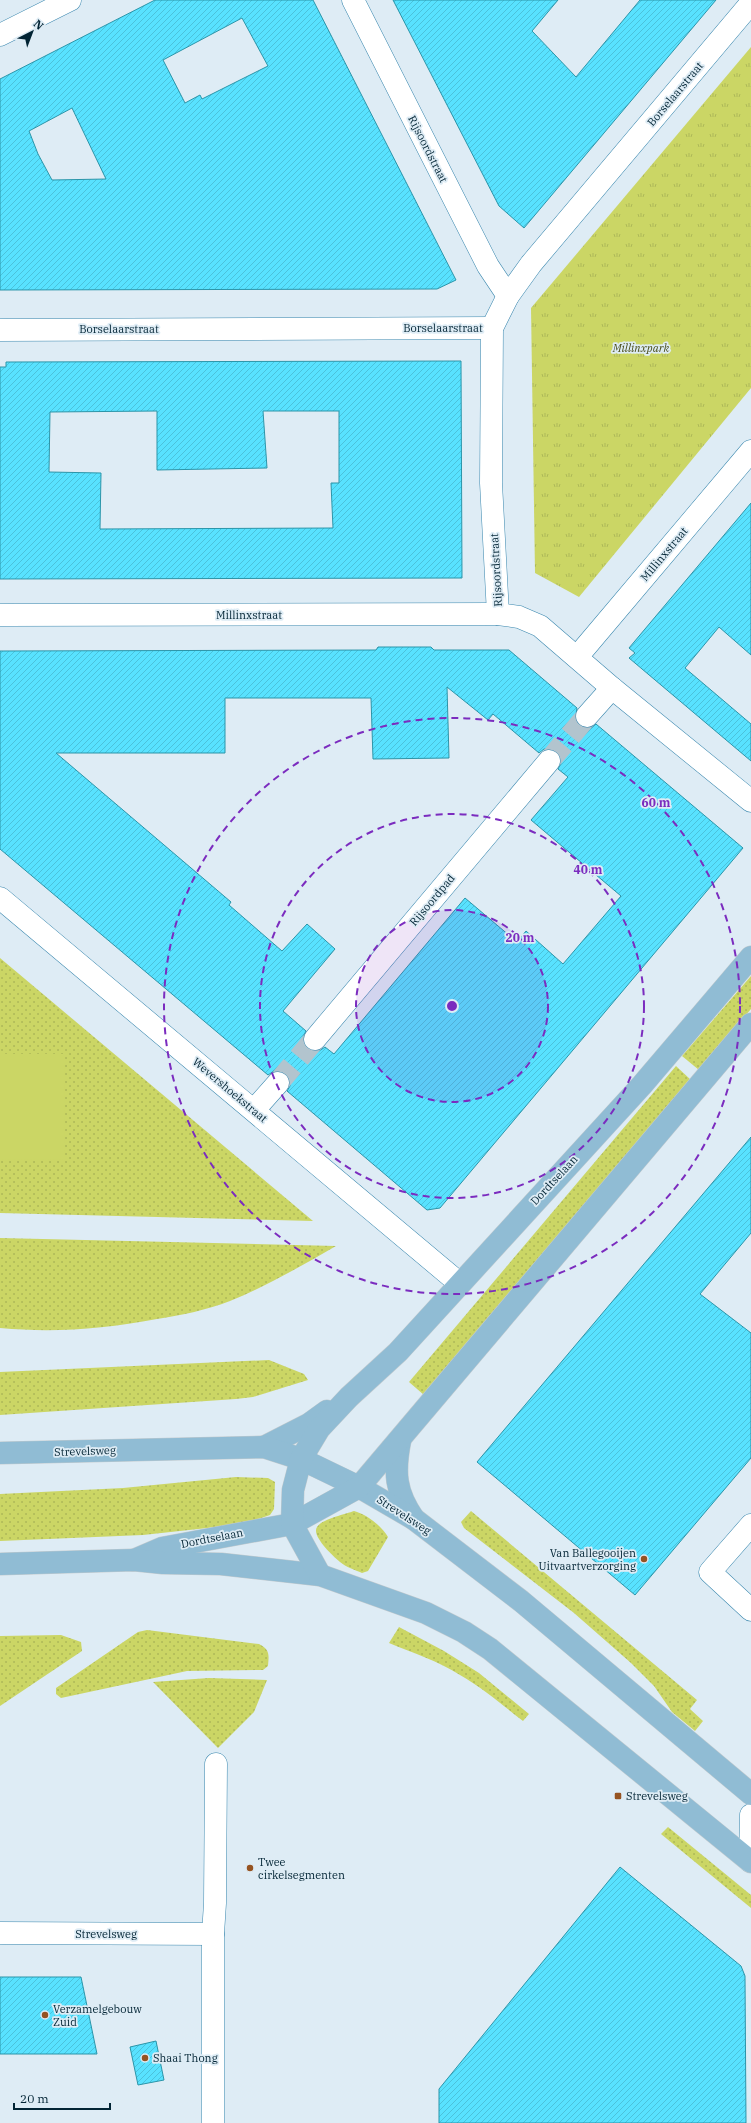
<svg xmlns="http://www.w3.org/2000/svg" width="751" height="2123" viewBox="0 0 751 2123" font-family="'IBM Plex Serif',serif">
<defs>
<pattern id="grass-dots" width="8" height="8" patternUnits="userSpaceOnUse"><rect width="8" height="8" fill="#cbd665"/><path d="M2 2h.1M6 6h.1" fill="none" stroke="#adb858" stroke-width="1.8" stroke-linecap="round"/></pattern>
<pattern id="park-tufts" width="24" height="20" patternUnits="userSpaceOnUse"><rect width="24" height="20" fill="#cbd665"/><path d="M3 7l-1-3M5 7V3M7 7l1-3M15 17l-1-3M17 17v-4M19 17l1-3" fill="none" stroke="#adb858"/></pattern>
<pattern id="building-hatch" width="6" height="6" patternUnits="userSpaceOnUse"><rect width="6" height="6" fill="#58e2ff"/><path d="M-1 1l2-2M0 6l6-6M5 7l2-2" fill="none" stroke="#4bc2db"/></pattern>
</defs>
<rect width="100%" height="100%" fill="#deecf5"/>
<g fill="url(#grass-dots)">
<path d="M0,958L313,1221L0,1213Z"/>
<path d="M751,976V1009L699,1070L682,1056Z"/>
<path d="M676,1066L692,1081L424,1395L409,1382Z"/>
<path d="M0,1238L336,1246C301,1266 267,1286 230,1301C207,1310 182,1315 157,1319C103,1329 54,1333 0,1328Z"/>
<path d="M269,1360L304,1374L308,1380L253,1397L236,1399L0,1415V1372Z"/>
<path d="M236,1477L268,1478L275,1482L274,1509L270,1515L244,1524L143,1535L0,1541V1494L123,1488Z"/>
<path d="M354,1511C366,1514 382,1526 388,1537L368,1571L362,1573C355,1570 346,1567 340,1562C333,1556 311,1536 317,1527C322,1519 346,1514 354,1511Z"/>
<path d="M471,1511L697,1700L690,1709L703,1721L695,1731L672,1712L654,1686L631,1663L574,1613L464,1528L461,1522Z"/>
<path d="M399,1627L444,1651L479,1673L529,1714L523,1721C502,1705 483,1688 460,1675C438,1661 413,1653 389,1643Z"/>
<path d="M147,1630L259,1644C270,1650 269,1654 268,1666L263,1670L187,1671L61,1698L56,1694V1688L138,1632Z"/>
<path d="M61,1635L81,1642L82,1651L0,1706V1636Z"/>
<path d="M209,1678L267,1680L254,1712L218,1748L153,1682Z"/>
<path d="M668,1827L751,1895V1908L661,1834Z"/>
</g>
<path fill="url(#park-tufts)" d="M751,47V388L579,597L535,573L531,308Z"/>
<path fill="#cbd665" d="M0,1054H65L64,1160L0,1159Z"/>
<g fill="url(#building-hatch)" stroke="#2b95a9" fill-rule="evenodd">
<path d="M155,0H313L456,280L437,289L0,290V79ZM242,18L268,66L202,99L200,95L185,103L163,60ZM72,108L106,179L52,180L38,154L29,131Z"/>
<path d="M393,0H558L532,31L576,77L640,0H716L524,228L499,206Z"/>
<path d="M461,361L462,578L0,579V367H6V362ZM157,411V470L267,468L263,411H339V483H331L333,528L100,529L101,473L49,472L50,412Z"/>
<path d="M751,503V655L719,627L685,668L751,724V761L629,658L635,653L629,648Z"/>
<path d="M378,647H431L434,650H509L577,708L575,720L579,726L591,728L596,724L743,848L440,1208L427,1210L287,1091L290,1086V1079L286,1073L274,1071L268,1075L0,849V651L376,650ZM447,687L488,720L493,714L539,753L544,749H551L557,752L561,763L558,769L568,777L531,820L621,896L563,964L526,931L517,942L465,898L334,1054L325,1047L319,1051H312L307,1048L303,1037L306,1031L283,1011L335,949L307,924L282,951L229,905L231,902L56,753H225V698H371L373,759L449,758Z"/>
<path d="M751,1137V1233L700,1294L751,1333V1458L635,1595L477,1462Z"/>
<path d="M620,1867L741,1966L745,1976L746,2123H439V2089Z"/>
<path d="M0,1977H81L97,2054H0Z"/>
<path d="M156,2041L164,2080L138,2085L130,2047Z"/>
</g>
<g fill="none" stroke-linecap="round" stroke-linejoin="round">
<g stroke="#b2c4ce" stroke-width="22" stroke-dasharray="22 11" stroke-linecap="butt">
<path d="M549,761L587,716"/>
<path d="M278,1083L315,1039"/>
</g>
<g stroke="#3987ae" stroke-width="23">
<g id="minor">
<path d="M353,0L488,266L508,296"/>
<path d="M751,3L531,264L508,296L492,328L491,483L498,614L519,617L540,626L612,688L751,801"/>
<path d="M0,35L70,0"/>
<path d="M0,330L492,328"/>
<path d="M0,615L498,614"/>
<path d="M577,657L751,451"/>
<path d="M587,716L612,688"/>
<path d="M0,898L459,1283"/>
<path d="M315,1039L549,761"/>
<path d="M254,1110L278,1083"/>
<path d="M751,1525L710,1572L751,1610"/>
<path d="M750,1861L751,1815"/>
<path d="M0,1933L213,1934"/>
<path d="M213,2123V1934L215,1903L216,1764"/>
</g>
</g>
<g stroke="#c2cace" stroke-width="23">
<g id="major">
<path d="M400,1441C394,1472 395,1492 414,1519"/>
<path d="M264,1447L309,1424L327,1411"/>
<path d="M0,1453L264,1447L301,1459L359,1487L414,1519L521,1601L751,1794"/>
<path d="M134,1560L162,1548L292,1524L359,1487L751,1024"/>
<path d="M0,1564L134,1560L163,1563L221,1564L320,1575L426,1613L464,1632L490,1649L751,1862"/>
<path d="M320,1575L292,1524L293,1490L301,1459L319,1429L349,1397L398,1352L642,1085L751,957"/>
</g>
</g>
<use href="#minor" stroke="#fff" stroke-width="22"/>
<use href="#major" stroke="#90bcd4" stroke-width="22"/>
</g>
<circle cx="452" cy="1006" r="96" fill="#7b2cbf" fill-opacity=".12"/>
<g fill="none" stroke="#7b2cbf" stroke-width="2" stroke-dasharray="7 5">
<circle cx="452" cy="1006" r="96"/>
<circle cx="452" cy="1006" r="192"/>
<circle cx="452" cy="1006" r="288"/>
</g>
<g fill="#955321" stroke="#deecf5" stroke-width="1.5">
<circle cx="644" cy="1559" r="4"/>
<rect x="614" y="1792" width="8" height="8" rx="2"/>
<circle cx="250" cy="1868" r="4"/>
<circle cx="45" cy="2015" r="4"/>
<circle cx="145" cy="2058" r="4"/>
</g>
<g text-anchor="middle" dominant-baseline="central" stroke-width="3.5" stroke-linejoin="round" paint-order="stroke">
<g font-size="11" fill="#022434" stroke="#deecf5">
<text transform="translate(675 94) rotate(-50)">Borselaarstraat</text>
<text transform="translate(428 149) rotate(63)">Rijsoordstraat</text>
<text x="443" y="328">Borselaarstraat</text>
<text x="119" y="329">Borselaarstraat</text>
<text transform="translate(664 554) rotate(-50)">Millinxstraat</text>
<text transform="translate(496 570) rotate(-93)">Rijsoordstraat</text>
<text x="249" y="615">Millinxstraat</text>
<text transform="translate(432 900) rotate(-50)">Rijsoordpad</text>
<text transform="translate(230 1090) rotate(40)">Wevershoekstraat</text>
<text transform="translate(554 1180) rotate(-47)">Dordtselaan</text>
<text transform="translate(85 1451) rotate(-2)">Strevelsweg</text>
<text transform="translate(404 1515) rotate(33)">Strevelsweg</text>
<text transform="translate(212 1538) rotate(-11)">Dordtselaan</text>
<text x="106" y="1934">Strevelsweg</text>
</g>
<g font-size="11" font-style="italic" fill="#494d19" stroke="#deecf5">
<text x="641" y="348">Millinxpark</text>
</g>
<g font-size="11" fill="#022434" stroke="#deecf5" text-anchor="start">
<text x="636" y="1553" text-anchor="end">Van Ballegooijen<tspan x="636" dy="13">Uitvaartverzorging</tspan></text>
<text x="626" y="1796">Strevelsweg</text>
<text x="258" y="1862">Twee<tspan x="258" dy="13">cirkelsegmenten</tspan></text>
<text x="53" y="2009">Verzamelgebouw<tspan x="53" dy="13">Zuid</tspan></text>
<text x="153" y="2058">Shaai Thong</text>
</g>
</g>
<circle cx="452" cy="1006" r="6" fill="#7b2cbf" stroke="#deecf5" stroke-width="2"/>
<g font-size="12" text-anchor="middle" font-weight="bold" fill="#7b2cbf" stroke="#deecf5" stroke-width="3.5" stroke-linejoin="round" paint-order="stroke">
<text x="656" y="807">60 m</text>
<text x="588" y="874">40 m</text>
<text x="520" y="942">20 m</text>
</g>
<g transform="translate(32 32) rotate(42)" stroke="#deecf5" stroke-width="3" paint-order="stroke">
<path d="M0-3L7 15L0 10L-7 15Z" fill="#022434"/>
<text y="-6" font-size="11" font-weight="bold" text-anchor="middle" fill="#022434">N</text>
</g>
<path d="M14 2103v6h96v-6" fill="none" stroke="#022434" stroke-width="2"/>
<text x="20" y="2103" font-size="12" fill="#022434" stroke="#deecf5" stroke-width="3" paint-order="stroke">20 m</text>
</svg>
